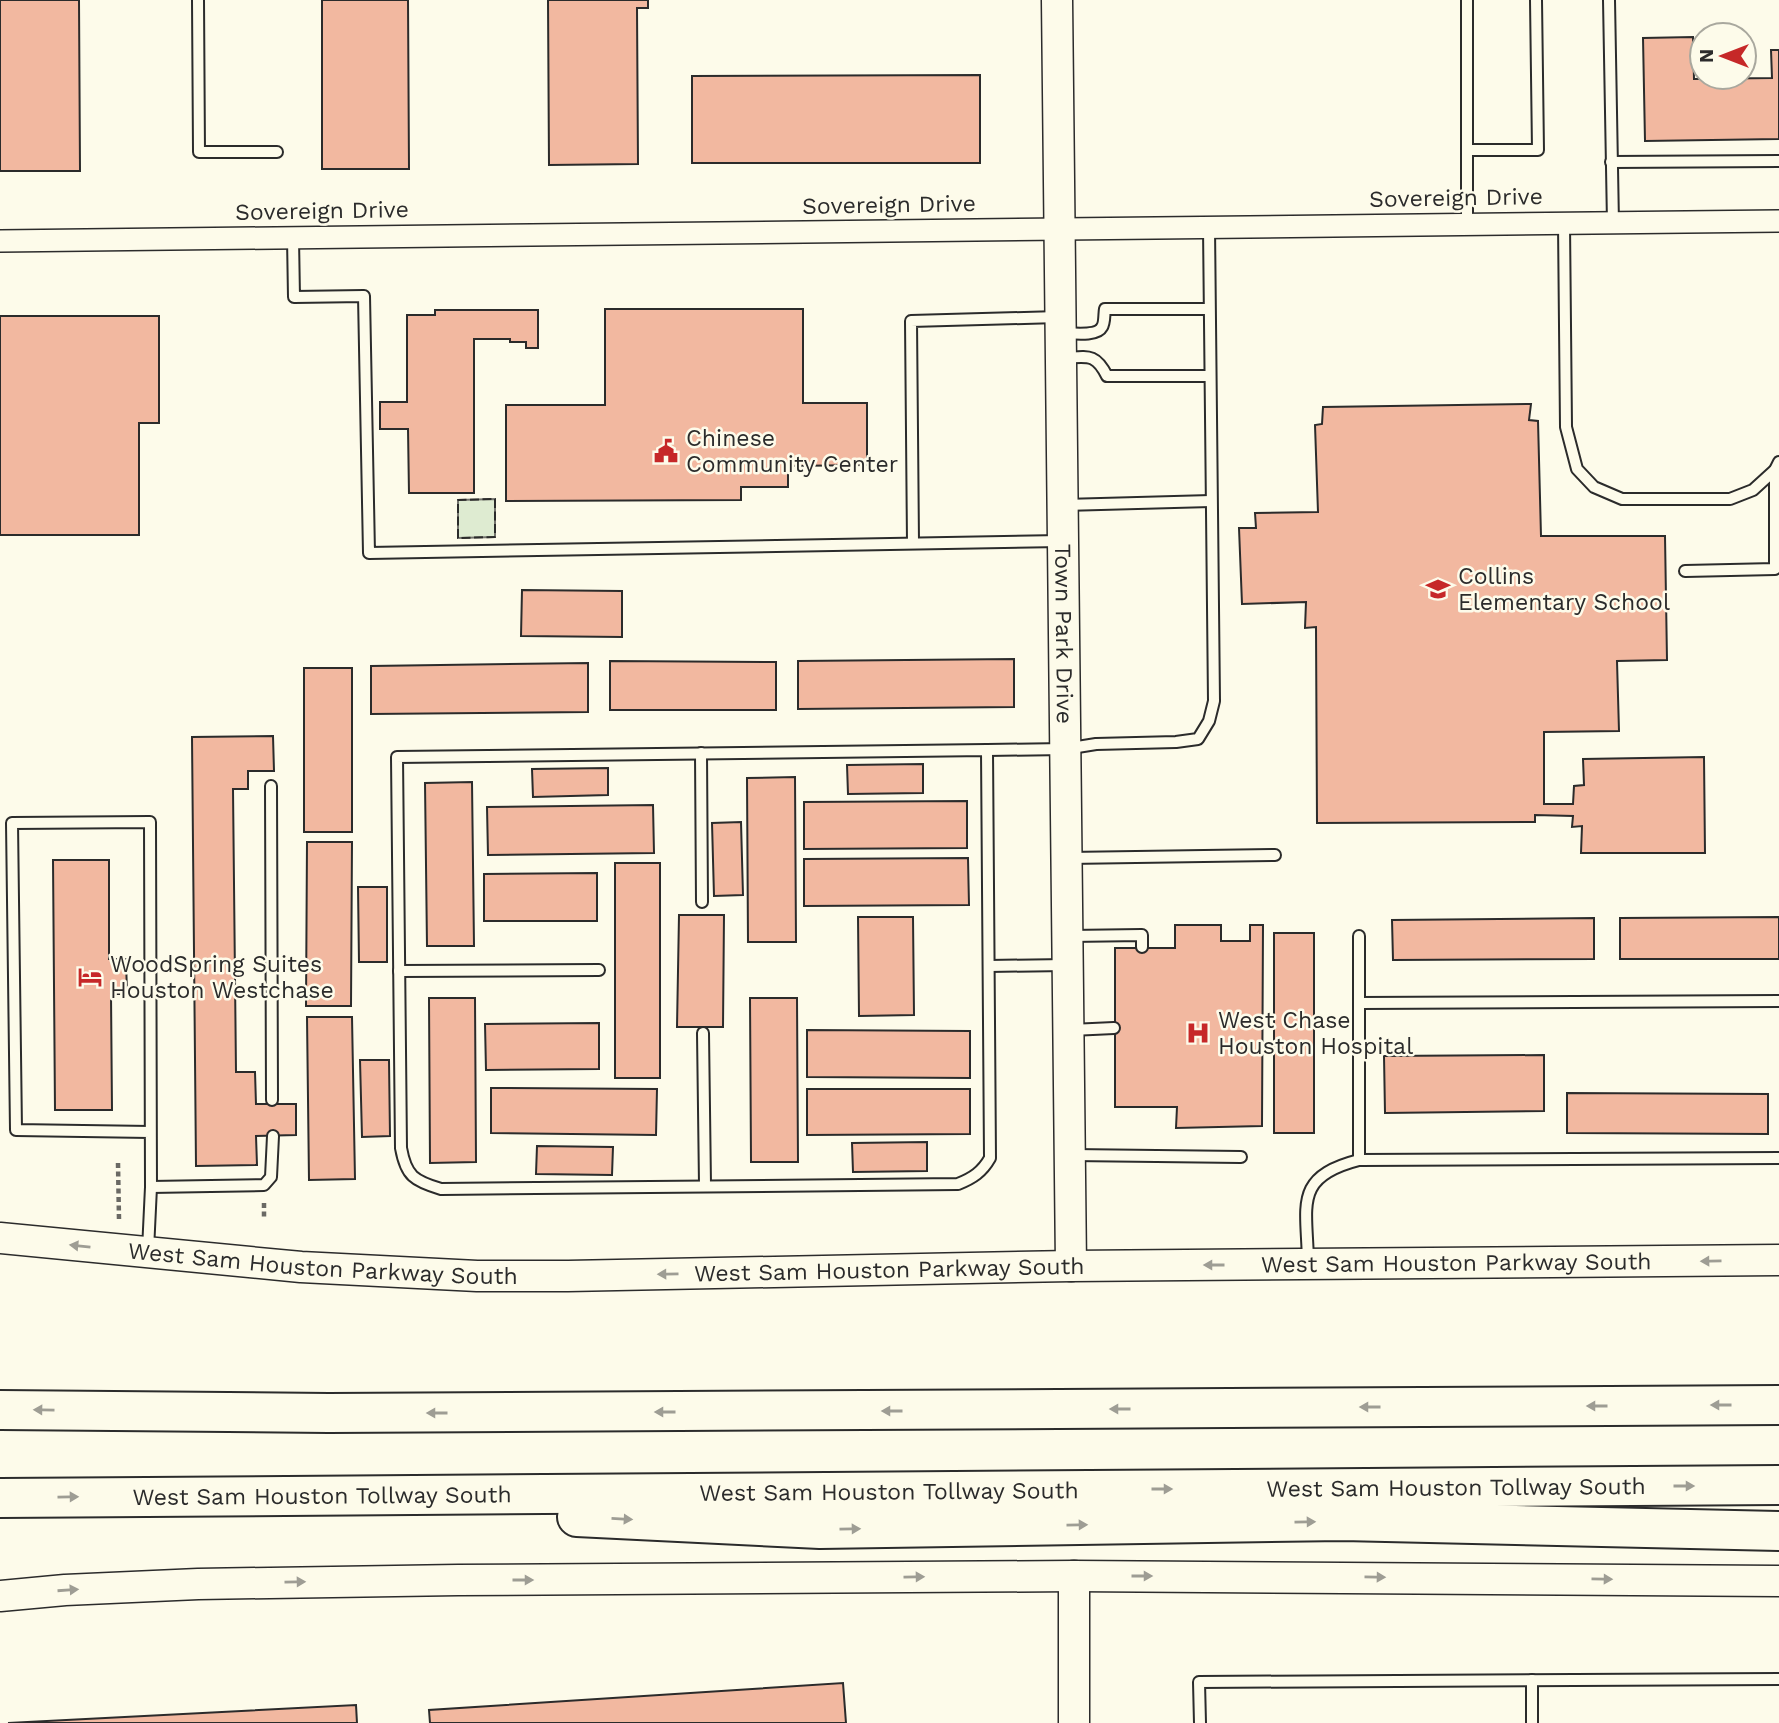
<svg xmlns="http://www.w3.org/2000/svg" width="1779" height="1723" viewBox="0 0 1779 1723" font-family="'Work Sans',sans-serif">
<rect width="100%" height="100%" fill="#fdfbea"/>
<path fill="#deebd1" stroke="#74746e" stroke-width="2" d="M495,499V537L458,538V500Z"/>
<g fill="#f2b8a0" stroke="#2b2b2b" stroke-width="2">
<path d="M0,0H79L80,171H0Z"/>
<path d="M322,0H408L409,169H322Z"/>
<path d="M548,0H648V8H637L638,164L549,165Z"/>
<path d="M1693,37L1694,79L1772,78L1771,50H1779V139L1645,141L1643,38Z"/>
<path d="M980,75V163H692V76Z"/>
<path d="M605,309H803V403H867V465L788,466V487H741V500L506,501V405H605Z"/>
<path d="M435,310H538V348H526V342H510V339H474V493H409L408,429H380V402H407V315H435Z"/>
<path d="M0,316H159V423H139V535H0Z"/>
<path d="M1531,404L1529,420L1538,421L1541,536H1665L1667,660L1617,661L1619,731L1544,732V804H1573L1574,786L1584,785L1583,759L1704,757L1705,853H1581L1582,826L1572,827L1573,816L1535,815V822L1317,823L1316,627L1305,628L1306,602L1242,604L1239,528H1256L1255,513L1318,512L1315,425L1322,424L1323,407Z"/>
<path d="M522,590L622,591V637L521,636Z"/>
<path d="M1014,659V707L798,709V661Z"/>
<path d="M610,661L776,662V710H610Z"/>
<path d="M588,663V712L371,714V666Z"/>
<rect x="304" y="668" width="48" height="164"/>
<path d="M273,736L274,771H248V789H233L236,1072H255L256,1104H296V1135L256,1136L257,1165L196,1166L192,737Z"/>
<path d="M923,764V793L848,794L847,765Z"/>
<path d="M608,768V795L533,797L532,769Z"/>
<path d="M795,777L796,942H748L747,778Z"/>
<path d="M472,782L474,946H427L425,783Z"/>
<path d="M967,801V848L804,849V802Z"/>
<path d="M653,805L654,853L488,855L487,807Z"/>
<path d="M741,822L743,895L714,896L712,823Z"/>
<path d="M307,842H352L351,1006H306Z"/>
<path d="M968,858L969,905L804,906V859Z"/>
<path d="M53,860H109V959H126L127,994H111L112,1110H55Z"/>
<rect x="615" y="863" width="45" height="215"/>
<path d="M597,873V921H484V874Z"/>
<path d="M358,887H387V962H359Z"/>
<path d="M679,915H724L723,1027H677Z"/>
<path d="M858,917H913L914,1015L859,1016Z"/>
<path d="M1779,917V959H1620V918Z"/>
<path d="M1594,918V959L1393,960L1392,920Z"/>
<path d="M1175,925H1221V941H1250V925H1263L1262,1126L1176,1128L1177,1107H1115V948H1175Z"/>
<rect x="1274" y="933" width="40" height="200"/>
<path d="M429,998H475L476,1162L430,1163Z"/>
<path d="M750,998H797L798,1162H751Z"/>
<path d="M307,1017H352L355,1179L309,1180Z"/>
<path d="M599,1023V1069L486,1070L485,1024Z"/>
<path d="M807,1030L970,1031V1078L807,1077Z"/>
<path d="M1544,1055V1111L1385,1113L1384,1056Z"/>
<path d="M360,1060H389L390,1136L362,1137Z"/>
<path d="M491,1088L657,1089L656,1135L491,1133Z"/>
<path d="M807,1089H970V1134L807,1135Z"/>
<path d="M1567,1093L1768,1094V1134L1567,1133Z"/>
<path d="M927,1142V1171L853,1172L852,1143Z"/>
<path d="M537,1146L613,1147L612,1175L536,1174Z"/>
<path d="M843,1683L846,1723H430L429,1710Z"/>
<path d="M356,1705L357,1723H8Z"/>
</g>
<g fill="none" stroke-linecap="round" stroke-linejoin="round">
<g stroke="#2b2b2b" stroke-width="14">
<g id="lane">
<path d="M198,0L199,152H277"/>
<path d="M1467,0V225"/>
<path d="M1609,0L1613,223"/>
<path d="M1467,150H1538L1536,0"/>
<path d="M1611,162L1779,161"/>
<path d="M1564,224L1566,427L1577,469L1594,487L1622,499H1730L1753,490L1775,470L1779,462"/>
<path d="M293,238L294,297L364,296L369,553L1061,541"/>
<path d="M1061,333C1071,333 1097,337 1102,327C1105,323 1104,313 1105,309H1209"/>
<path d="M1062,358C1087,357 1095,352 1107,376H1210"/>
<path d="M1064,505L1211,501"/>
<path d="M913,543L911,321L1058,317"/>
<path d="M1685,571L1775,569V470"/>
<path d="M987,750L990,1158C982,1172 973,1178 958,1184L441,1189C414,1181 406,1176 401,1148L397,757Z"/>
<path d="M987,750L1065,749L1096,744L1176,742L1198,739L1209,721L1214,701L1209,227"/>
<path d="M701,753L702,902"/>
<path d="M271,786L272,1100"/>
<path d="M1068,858L1275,855"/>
<path d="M1070,936L1142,935V947"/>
<path d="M1359,936V1160"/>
<path d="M989,966L1066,965"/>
<path d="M399,971L599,970"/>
<path d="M1359,1003L1779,1001"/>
<path d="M1071,1030L1114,1028"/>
<path d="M703,1033L705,1185"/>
<path d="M1072,1155L1241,1157"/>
<path d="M151,1187L264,1185L271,1177L273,1136"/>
<path d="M148,1250L151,1187L150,822L12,823L16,1130L150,1132"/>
<path d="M1308,1262C1307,1205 1293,1177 1359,1160L1779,1158"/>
<path d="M1532,1680V1723"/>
<path d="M1200,1723L1199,1682L1779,1679"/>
</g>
</g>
<g stroke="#2b2b2b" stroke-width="24">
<path id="street" d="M0,241L1779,221"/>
</g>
<g stroke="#2b2b2b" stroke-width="33">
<g id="secondary">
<path id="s1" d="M1057,0L1071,1266"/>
<path id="s2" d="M0,1238L301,1267L477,1276H568L1071,1266L1779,1260"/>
<path d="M0,1596L65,1590L198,1584L458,1580L1074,1576L1779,1581"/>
<path d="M1074,1723V1576"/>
</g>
</g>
<g stroke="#2b2b2b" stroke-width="42">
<g id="highway">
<path d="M0,1410L329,1413L1779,1405"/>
<path id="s3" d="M0,1498L1779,1485"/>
<path d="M577,1517L820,1529L1343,1521L1779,1531"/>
</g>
</g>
<g stroke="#6a6964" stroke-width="4.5" stroke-dasharray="5 3.5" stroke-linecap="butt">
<path d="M118,1163L119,1219"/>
<path d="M264,1203V1219"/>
</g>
<use href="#lane" stroke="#fdfbea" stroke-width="10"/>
<use href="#street" stroke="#fdfbea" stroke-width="21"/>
<use href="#secondary" stroke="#fdfbea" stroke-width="30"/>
<use href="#highway" stroke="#fdfbea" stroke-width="38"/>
<path stroke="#2b2b2b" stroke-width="2" stroke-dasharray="9 3.5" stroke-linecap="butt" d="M495,499V537L458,538V500Z"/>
</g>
<defs><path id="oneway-solid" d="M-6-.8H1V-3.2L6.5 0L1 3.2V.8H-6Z" transform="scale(1.75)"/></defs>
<g fill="#9e9d94">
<use href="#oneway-solid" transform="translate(80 1246) rotate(-174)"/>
<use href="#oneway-solid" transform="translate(1711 1261) rotate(179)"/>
<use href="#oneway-solid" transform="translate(1214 1265) rotate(180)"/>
<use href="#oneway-solid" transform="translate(668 1274) rotate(179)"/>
<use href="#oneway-solid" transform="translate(1721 1405) rotate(180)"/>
<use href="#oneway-solid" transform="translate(1597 1406) rotate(180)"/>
<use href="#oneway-solid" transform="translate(1370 1407) rotate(180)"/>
<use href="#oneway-solid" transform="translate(1120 1409) rotate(180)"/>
<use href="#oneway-solid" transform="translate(44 1410) rotate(-179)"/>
<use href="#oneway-solid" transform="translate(892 1411) rotate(180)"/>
<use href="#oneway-solid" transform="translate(665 1412) rotate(180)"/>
<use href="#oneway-solid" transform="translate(437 1413) rotate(180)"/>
<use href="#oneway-solid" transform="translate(1684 1486)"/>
<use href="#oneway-solid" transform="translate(1162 1489)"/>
<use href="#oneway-solid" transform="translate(68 1497) rotate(-1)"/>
<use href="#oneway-solid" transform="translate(622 1519) rotate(3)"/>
<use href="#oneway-solid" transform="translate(1305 1522) rotate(-1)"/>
<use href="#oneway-solid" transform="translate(1077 1525) rotate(-1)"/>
<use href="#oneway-solid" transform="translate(850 1529) rotate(-1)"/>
<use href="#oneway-solid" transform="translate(1142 1576)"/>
<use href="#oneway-solid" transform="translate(914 1577) rotate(-1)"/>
<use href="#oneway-solid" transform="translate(1375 1577) rotate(1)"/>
<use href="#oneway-solid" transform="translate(1602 1579) rotate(1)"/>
<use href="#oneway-solid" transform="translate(523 1580)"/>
<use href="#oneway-solid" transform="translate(295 1582) rotate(-1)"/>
<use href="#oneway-solid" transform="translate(68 1590) rotate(-4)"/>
</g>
<defs>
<g id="civic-bare" transform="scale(1.89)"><path d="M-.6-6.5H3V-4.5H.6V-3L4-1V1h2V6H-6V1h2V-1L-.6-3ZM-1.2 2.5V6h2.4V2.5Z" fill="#c62828" stroke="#fdfbea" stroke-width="2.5" paint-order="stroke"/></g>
<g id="school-bare" transform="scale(1.89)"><path d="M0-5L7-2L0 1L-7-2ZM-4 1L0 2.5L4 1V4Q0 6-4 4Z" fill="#c62828" stroke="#fdfbea" stroke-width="2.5" paint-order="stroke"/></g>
<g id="hotel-bare" transform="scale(1.89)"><path d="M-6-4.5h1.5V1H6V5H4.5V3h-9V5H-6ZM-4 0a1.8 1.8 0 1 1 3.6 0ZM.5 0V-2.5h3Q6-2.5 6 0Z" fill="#c62828" stroke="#fdfbea" stroke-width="2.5" paint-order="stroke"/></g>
<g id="hospital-bare" transform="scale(1.89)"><path d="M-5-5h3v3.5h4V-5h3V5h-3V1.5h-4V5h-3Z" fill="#c62828" stroke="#fdfbea" stroke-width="2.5" paint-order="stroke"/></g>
</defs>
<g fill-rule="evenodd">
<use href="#civic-bare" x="666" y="451"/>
<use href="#school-bare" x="1438" y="589"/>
<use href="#hotel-bare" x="90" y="977"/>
<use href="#hospital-bare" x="1198" y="1033"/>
</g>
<g text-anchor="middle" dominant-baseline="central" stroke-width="5" stroke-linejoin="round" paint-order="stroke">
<g font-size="23" fill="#2b2b2b" stroke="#fdfbea">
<text transform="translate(1456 198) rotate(-1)">Sovereign Drive</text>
<text transform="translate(889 205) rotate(-1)">Sovereign Drive</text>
<text transform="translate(322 211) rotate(-1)">Sovereign Drive</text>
<text stroke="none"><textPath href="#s1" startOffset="634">Town Park Drive</textPath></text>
<text stroke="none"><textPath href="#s2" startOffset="324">West Sam Houston Parkway South</textPath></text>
<text stroke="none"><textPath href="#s2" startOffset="1458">West Sam Houston Parkway South</textPath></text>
<text stroke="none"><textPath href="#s2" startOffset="891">West Sam Houston Parkway South</textPath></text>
<text stroke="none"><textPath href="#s3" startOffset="1456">West Sam Houston Tollway South</textPath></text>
<text stroke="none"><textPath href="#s3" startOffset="889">West Sam Houston Tollway South</textPath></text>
<text stroke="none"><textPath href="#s3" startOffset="322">West Sam Houston Tollway South</textPath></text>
</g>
<g font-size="23" fill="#2b2b2b" stroke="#fdfbea" text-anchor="start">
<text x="686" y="438">Chinese<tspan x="686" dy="26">Community Center</tspan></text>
<text x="1458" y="576">Collins<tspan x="1458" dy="26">Elementary School</tspan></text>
<text x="110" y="964">WoodSpring Suites<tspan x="110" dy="26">Houston Westchase</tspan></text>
<text x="1218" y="1020">West Chase<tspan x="1218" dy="26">Houston Hospital</tspan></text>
</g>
</g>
<g transform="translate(1723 56) rotate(270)"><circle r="33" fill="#fdfbea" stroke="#a9a89e" stroke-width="2"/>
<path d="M0-5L12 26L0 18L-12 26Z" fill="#c62828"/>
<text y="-10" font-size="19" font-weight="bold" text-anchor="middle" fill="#2b2b2b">N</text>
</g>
</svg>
